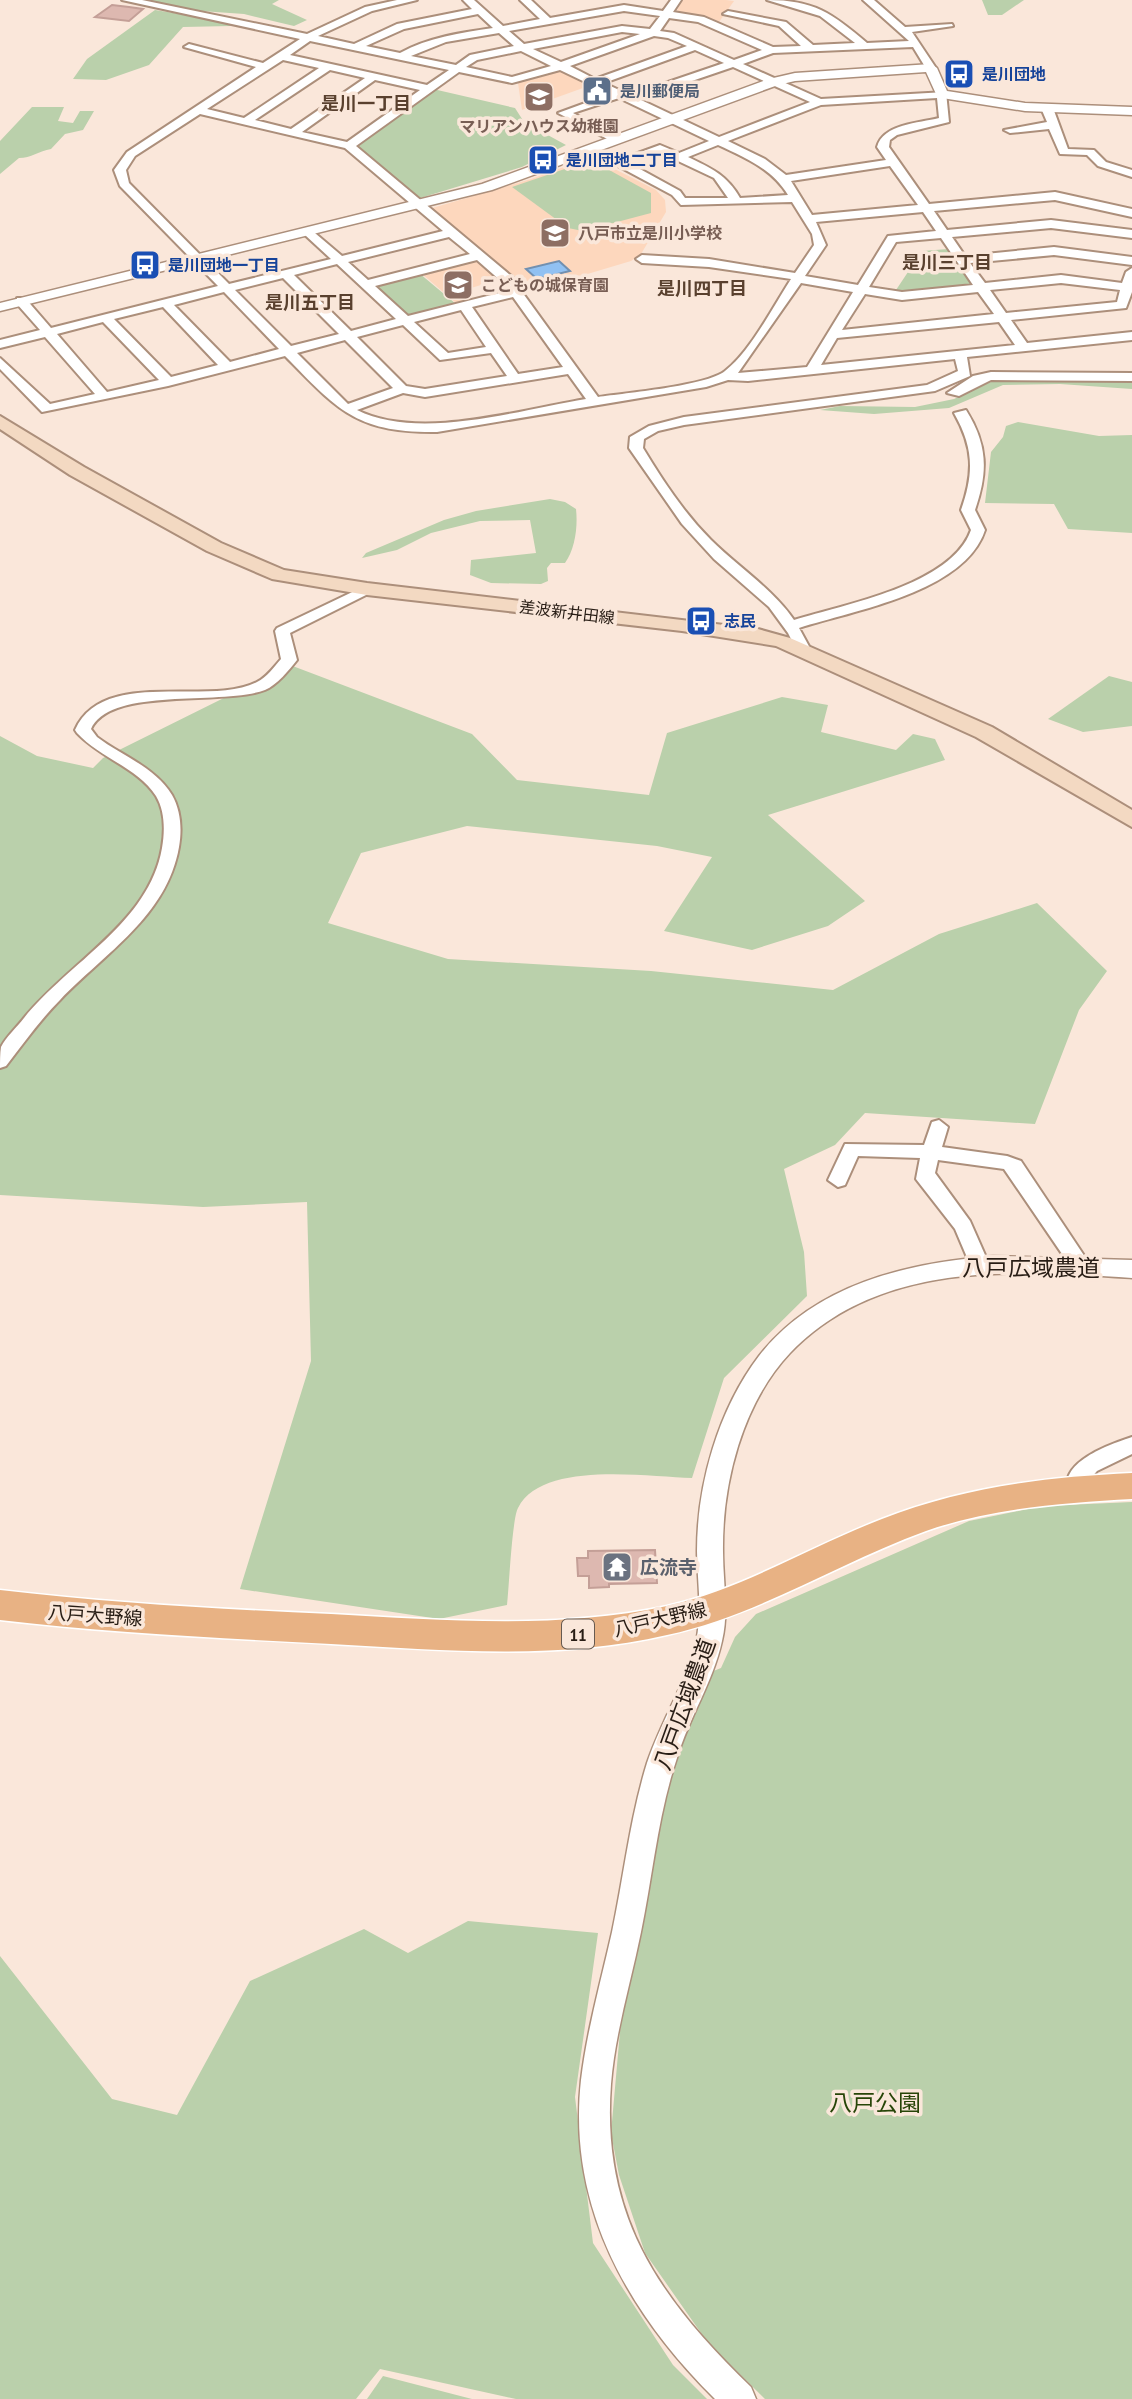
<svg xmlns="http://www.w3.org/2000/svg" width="1132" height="2399" viewBox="0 0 1132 2399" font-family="'PT Sans Narrow','Noto Sans JP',sans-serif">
<rect width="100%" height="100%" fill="#fae7da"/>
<g fill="#fdd7bd">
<path d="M682,0H726L734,1L719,22L714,23L676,13Z"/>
<path d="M560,70L594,84L522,110L518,83Z"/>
<path d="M591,157L656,190L665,200L666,212L641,254L631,261L554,284L517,286L429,209L531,179Z"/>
<path d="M476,258L501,279L461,291L471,299L456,303L421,273Z"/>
</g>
<g fill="#bad0ab">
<path d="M133,0H279L272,4L307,20L294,26L244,14L173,9Z"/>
<path d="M982,0H1024L1002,15H988Z"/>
<path d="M155,10L234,23L231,26L183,27L149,65L106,80L73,79L87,59Z"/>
<path d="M433,89L515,108L524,122L566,145L522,167L417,199L356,144Z"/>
<path d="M32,107H64L58,121L73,123L80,111H94L83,130L65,134L51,149C39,151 31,158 19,158L0,174V141Z"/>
<path d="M591,160L651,193V213L583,231L568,228L512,187Z"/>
<path d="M948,249L973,284L971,287L894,293L922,251Z"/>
<path d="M419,273L456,304L405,315L374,287L375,284Z"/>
<path d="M1024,379L1132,381V389L1060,384L1003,385L949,408L874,414L820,410L840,406L915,407L954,399L993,381Z"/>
<path d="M1018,422L1099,436L1132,435V533L1068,529L1054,504L985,503L991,452L1003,437L1006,426Z"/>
<path d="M550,499L565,502L576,509C578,527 575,549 565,563H551L547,568L548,581L541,584L491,583L470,575L471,560L536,553L530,520L480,521L431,533L397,550L362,558L366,553L444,520L476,511Z"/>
<path d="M290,665L472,734L517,780L649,795L667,733L782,697L828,705L821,732L896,750L913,734L935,739L945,760L768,815L865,901L828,926L752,950L664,931L712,857L657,846L467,826L361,853L328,923L448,959L651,971L833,990L939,934L1037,903L1107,971L1079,1010L1035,1124L865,1113L835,1145L784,1169L804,1252L807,1296L724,1378L692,1478C647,1477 542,1460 518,1508C512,1519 509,1588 507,1605L439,1619L240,1589L311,1361L307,1202L203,1207L0,1195V736L37,756L93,768L103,758Z"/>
<path d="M1109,676L1132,682V726L1083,732L1048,719Z"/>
<path d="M1132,1502V2399H765L708,2343L645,2253L619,2175L611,2133L622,2009L668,1787L706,1674L721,1668L735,1637L756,1614L969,1521L1043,1506Z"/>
<path d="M468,1921L598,1933L575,2097L593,2243L673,2365L707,2399H516L380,2369L356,2399H0V1956L112,2099L177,2115L250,1981L364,1929L408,1953Z"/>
<path d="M383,2376L472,2399H367Z"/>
</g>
<path fill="#91c1f2" stroke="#7290b0" stroke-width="2" d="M559,261L570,271L537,279L526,269Z"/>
<g fill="#ddb8b0" stroke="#c49f97" stroke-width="2">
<path d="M112,5L129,7L143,9L129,21L95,17Z"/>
<path d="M655,1550L657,1583L609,1584V1587L589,1588V1576H578L577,1558H588V1551Z"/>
</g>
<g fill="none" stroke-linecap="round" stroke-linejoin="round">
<g stroke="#ac8f7b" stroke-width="4">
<g id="minor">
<path d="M122,0H142L307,34L365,7L397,0H417L372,11L318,36L354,44L397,24L472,9L463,0H474L503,26L540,19L520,0H531L550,18L624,5L663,11L671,0H681L673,12L704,17L773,47L801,46L779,26L723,14L728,11L786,22L813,45L855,43L820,16L767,0C814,0 832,13 867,43L909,41L863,0H874L905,27L952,24L953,26L912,32L936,68L931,71L927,70L913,47L773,53L743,64L821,99L946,92L949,122L897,135L890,140L889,147L929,204L1055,192L1132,209V217L1055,200L934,211L947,230L1051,220L1132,230V238L1051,228L952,237L965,256L1054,247L1132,257V265L1054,255L970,263L985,283L1061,275L1122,283L1126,272L1132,268V292L1126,308L1011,320L1027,343L1132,332V340L967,357L970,376L935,391L684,425L658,431L644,439L643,448C663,481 684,513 711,540C738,567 772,588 794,620C845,604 952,585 971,530L961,510C974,473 974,448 954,413L966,410C988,445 988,472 975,510L985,530C965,592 855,610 799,628L811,650L803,655L798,653L788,633L769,607L714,559L682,524L629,448L630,437L649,426L684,417L927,385L958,371L955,359L748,381L728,380L706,387L437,432C356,433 338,410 285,356L168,386L42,412L0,369V358L50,404L95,394L45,337L0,348V340L40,330L17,304V298H25L51,328L218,286L120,186L114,170L127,152L256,67L184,47L189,44L263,63L300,39ZM624,11L660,16L650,29L622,26L524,44L509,31ZM478,14L493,28C460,33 429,37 400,53L366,46L404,29ZM669,18L698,22L762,50L734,60L674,33L660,31ZM622,32L640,34L561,62L533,49ZM499,33L514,46L470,55L456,65L411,56L446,42ZM654,36L668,38L687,46L595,79L570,66ZM310,41L449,70L427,85L290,55ZM695,50L724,63L630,95L604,83ZM521,51L551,66L512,77L466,67L477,60ZM283,60L319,68L244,118L207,109ZM733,67L810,102L719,137L639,99ZM330,70L365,78L291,129L255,120ZM560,70L610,94L558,113L613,142L623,140L573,113L619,98L709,141L679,153L660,145L616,161V165L672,195L681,205L792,202L812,234L814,245L795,273L709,259L642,255L636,259L642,263L709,267L791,279C773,307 750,352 725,371C706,386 625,393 598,397L522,292V285L356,146L459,72L512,83ZM375,80L420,90L347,142L302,132ZM937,98L939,118C919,123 883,124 877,147L886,160L786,175L765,159L728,141L821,105ZM200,114L345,148L443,231L342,256L309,228L305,229V235L331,259L229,284L129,183L126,170L135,156ZM718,145C746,158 772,169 788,195L740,198C727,175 711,168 688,157ZM659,152L714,178L728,198H685L680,191L629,163ZM890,166L918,205L812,215L791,181ZM923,212L936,231L888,236L858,285L805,276L826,245L816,222ZM449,237L470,254L368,280L348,262ZM941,238L973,285L902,292L869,287L896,242ZM477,260L511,290L408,316L375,286ZM337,264L396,319L351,331L294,275ZM283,278L339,334L291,346L235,290ZM801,283L853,292L807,367L738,373ZM1061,283L1120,290L1117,302L1006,313L990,290ZM224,292L279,349L230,362L174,305ZM978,292L994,314L842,330L865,294L902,300ZM513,297L563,367L518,374L472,307ZM163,307L218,365L171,377L114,319ZM461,310L486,347L448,353L414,322ZM103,322L159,380L107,392L57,334ZM999,322L1015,345L821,365L837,338ZM403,325L440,360L491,353L507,376L425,389L406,386L357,337ZM345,340L393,388L348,404L297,353ZM568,374L586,399C519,410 419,441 357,410L403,393L425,397Z"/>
<path d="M1047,105L1053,108L1068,149L1094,150L1106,162L1132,170V177L1098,166L1087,155L1060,154L1049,129L1010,133L1004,130L1047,122L1041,108Z"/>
<path d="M991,372L1132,373V381L991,380L959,396L947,393L973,376Z"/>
<path d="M367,585L374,589L372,592L290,633L297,660C289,670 277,685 265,690C223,706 110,686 91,729L97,737C122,756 155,767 172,795C181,811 182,830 179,847C167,916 105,953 60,1000C40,1020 23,1044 6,1066L0,1068C0,1062 0,1053 1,1047C6,1037 17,1027 24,1018C69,962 149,923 162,848C165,831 165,811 156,796C138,768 100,758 77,733L75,730C103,667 209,707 257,682C267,677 274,667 281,659L275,631L277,628Z"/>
<path d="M939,1120L948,1127L942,1147L1007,1156L1021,1161L1087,1260L1090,1265L1087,1270H1073L1004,1169L938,1160L935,1173L970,1221L989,1264L986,1269H972L955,1229L916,1179L920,1158L858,1156L845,1185L838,1187L828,1180L845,1144L924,1145L932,1122Z"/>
<path d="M1132,1437V1454L1097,1471L1090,1479L1086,1495L1078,1498L1070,1495C1054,1463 1111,1444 1132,1437Z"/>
</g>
</g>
<g stroke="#ac8f7b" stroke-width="3">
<g id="tertiary">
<path d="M931,64L937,68L947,91L1025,103L1132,107V115L1025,111L942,98L936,94L926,72L795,81L778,85L492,190L0,311V303L482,184L769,79L795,73Z"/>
<path d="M993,1256L1132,1260V1278C1015,1270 879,1260 790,1353C742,1404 722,1484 723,1552C723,1582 729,1612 722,1641C713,1682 689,1718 677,1758C658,1814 653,1874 641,1932C631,1982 615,2033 611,2084C601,2217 660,2299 751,2387L756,2399H715C628,2313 567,2206 581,2080C587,2030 601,1981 612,1932C624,1875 630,1818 647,1763C661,1721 686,1683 696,1641C703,1611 697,1581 697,1551C697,1485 718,1410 759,1356C815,1284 907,1263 993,1256Z"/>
</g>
</g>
<g stroke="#ac8f7b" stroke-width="4">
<path id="secondary" d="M0,416L84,467L221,543L284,570L367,583L758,629L790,638L992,727L1132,810V827L976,737L776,646L682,631L367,595L272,579L207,551L70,475L0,429Z"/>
</g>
<g stroke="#fff" stroke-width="3">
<path id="primary" d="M1132,1473V1499C1063,1503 991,1508 926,1531C838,1563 759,1615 667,1635C556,1661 443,1650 331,1644C220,1638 110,1633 0,1620V1590C110,1603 220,1609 331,1614C443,1620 555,1630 667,1606C743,1589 809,1547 882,1519C963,1487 1046,1477 1132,1473Z"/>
</g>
<use href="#minor" fill="#fff" fill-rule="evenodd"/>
<use href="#tertiary" fill="#fff" fill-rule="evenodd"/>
<use href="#secondary" fill="#f3d9c2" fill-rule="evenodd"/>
<use href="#primary" fill="#e8b284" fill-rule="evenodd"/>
</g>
<defs>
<g id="bus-square" transform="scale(1.575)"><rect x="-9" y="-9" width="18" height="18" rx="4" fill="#1a4fb4" stroke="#fae7da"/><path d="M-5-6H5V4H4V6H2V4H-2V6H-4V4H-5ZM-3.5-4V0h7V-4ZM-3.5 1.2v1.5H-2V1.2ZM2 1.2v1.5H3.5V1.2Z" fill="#fff"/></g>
<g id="civic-square" transform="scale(1.575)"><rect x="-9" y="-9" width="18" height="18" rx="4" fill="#5c6f8a" stroke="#fae7da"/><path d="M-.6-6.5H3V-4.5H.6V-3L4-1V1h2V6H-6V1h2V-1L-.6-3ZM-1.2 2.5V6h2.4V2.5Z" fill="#fff"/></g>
<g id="school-square" transform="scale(1.575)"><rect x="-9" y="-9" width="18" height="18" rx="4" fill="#8d6e63" stroke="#fae7da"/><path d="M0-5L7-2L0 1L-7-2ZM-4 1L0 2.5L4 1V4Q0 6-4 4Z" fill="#fff"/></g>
<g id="temple-square" transform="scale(1.575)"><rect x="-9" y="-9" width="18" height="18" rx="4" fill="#6b7280" stroke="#fae7da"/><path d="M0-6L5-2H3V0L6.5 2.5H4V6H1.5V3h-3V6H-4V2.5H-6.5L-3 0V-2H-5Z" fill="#fff"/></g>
</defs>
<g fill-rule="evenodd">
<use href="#bus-square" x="959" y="74"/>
<use href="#civic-square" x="597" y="91"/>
<use href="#school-square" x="539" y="97"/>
<use href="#bus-square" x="543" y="160"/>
<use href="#school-square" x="555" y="233"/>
<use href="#bus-square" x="145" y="265"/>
<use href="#school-square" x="458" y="285"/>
<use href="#bus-square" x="701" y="621"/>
<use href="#temple-square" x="617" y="1567"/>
</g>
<g text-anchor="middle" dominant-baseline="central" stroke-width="7" stroke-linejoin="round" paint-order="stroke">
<g font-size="16" font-weight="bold" fill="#164399" stroke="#fae7da" text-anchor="start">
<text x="982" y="74">是川団地</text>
<text x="566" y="160">是川団地二丁目</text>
<text x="168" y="265">是川団地一丁目</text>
<text x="724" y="621">志民</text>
</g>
<g font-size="16" font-weight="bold" fill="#4e5e75" stroke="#fae7da" text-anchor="start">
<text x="620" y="91">是川郵便局</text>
</g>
<g font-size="16" font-weight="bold" fill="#785e54" stroke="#fae7da" text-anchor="start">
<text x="539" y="126" text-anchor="middle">マリアンハウス幼稚園</text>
<text x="578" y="233">八戸市立是川小学校</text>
<text x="481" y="285">こどもの城保育園</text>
</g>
<g font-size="16" fill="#281d15" stroke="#fae7da">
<text transform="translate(567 612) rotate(7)">差波新井田線</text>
</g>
<g font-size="18" font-weight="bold" fill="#59402e" stroke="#fae7da">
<text x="366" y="103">是川一丁目</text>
<text x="947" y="262">是川三丁目</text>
<text x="702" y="288">是川四丁目</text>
<text x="310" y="302">是川五丁目</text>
</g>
<rect fill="#fae7da" stroke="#675a50" stroke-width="2" x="562" y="1619.5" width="32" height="29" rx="5"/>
<g font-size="18" font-weight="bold" fill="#281d15">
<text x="578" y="1634">11</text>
</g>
<g font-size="19" font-weight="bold" fill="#5b616d" stroke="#fae7da" text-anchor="start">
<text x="640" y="1567">広流寺</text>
</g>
<g font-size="19" fill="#281d15" stroke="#fae7da">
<text transform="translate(95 1615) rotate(4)">八戸大野線</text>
<text transform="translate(660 1619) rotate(-13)">八戸大野線</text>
</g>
<g font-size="23" fill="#281d15" stroke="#fae7da">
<text x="1031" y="1267">八戸広域農道</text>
<text transform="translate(684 1704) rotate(-70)">八戸広域農道</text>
</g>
<g font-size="23" fill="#274507" stroke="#fae7da">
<text x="875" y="2102">八戸公園</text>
</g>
</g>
</svg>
